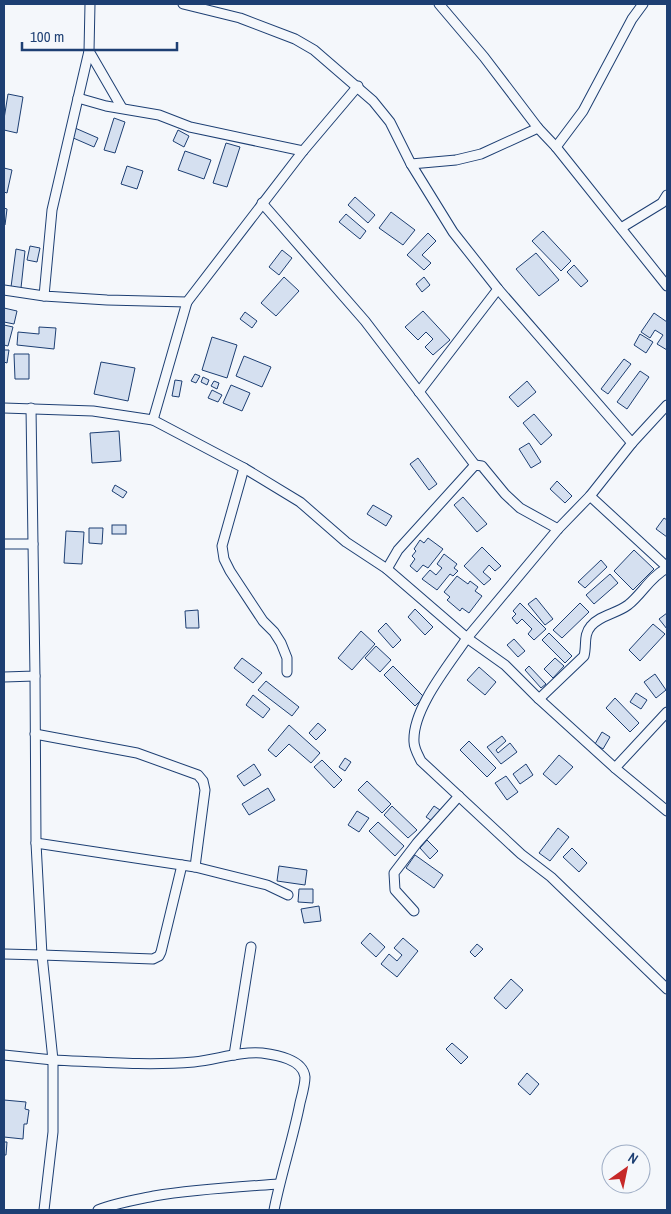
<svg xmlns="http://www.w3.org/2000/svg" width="671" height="1214" viewBox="0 0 671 1214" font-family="'Archivo Narrow',sans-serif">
<rect width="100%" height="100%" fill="#f4f7fb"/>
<g fill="#d5e0f0" stroke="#1d3f73">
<path d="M8,94L23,97L17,133L4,130V119Z"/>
<path d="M114,118L125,122L115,153L104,150Z"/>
<path d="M75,128L98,138L94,147L71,137Z"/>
<path d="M178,130L189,136L184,147L173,141Z"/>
<path d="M226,143L240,147L227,187L213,183Z"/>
<path d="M185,151L211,160L204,179L178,170Z"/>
<path d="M127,166L143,171L137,189L121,184Z"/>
<path d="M4,168L12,170L7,193L4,192Z"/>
<path d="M355,197L375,215L368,223L348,205Z"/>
<path d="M4,208L7,209L5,225H4Z"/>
<path d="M391,212L415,230L403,245L379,228Z"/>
<path d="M346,214L366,231L360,239L339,222Z"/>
<path d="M543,231L571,261L561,271L532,241Z"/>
<path d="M428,233L436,241L422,255L431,263L424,270L407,255Z"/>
<path d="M30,246L40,248L37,262L27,260Z"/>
<path d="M16,249L25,251L21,288L11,287Z"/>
<path d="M282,250L292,258L279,275L269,267Z"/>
<path d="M536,253L559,280L539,296L516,269Z"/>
<path d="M574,265L588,281L581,287L567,272Z"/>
<path d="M284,277L299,291L276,316L261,303Z"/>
<path d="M424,277L430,285L422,292L416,284Z"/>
<path d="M4,308L17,311L14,324L4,322Z"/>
<path d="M423,311L450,340L433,355L425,347L433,339L426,332L418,340L405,327Z"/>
<path d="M245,312L257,321L252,328L240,319Z"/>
<path d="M654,313L667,322V350L657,344L663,335L655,330L650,338L641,332Z"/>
<path d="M4,325L13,327L8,346L4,345Z"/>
<path d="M39,327L56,328L54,349L17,345L18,332L39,334Z"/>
<path d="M640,334L653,342L646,353L634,345Z"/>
<path d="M212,337L237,345L227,378L202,370Z"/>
<path d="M4,350H9L7,363L4,362Z"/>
<path d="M14,354H29V379H15Z"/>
<path d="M244,356L271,367L262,387L236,376Z"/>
<path d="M624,359L631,364L608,394L601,389Z"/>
<path d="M101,362L135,368L128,401L94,394Z"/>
<path d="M640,371L649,377L627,409L617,402Z"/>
<path d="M195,374L200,376L196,383L191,381Z"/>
<path d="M203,377L209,380L207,385L201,382Z"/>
<path d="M175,380L182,381L179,397L172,396Z"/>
<path d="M214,381L219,383L217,389L211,386Z"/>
<path d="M527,381L536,392L518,407L509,397Z"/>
<path d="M231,385L250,393L242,411L223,403Z"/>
<path d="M212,390L222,395L218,402L208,398Z"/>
<path d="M534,414L552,435L541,445L523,423Z"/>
<path d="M119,431L121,461L92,463L90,433Z"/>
<path d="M529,443L541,462L531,468L519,449Z"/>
<path d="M418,458L437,484L429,490L410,464Z"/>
<path d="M557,481L572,496L565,503L550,489Z"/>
<path d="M115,485L127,492L123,498L112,491Z"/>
<path d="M463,497L487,524L477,532L454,505Z"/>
<path d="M373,505L392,516L386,526L367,514Z"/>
<path d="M664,518L667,520V537L656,529Z"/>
<rect x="112" y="525" width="14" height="9"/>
<path d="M89,528H103L102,544L89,543Z"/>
<path d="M66,531L84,532L82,564L64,563Z"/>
<path d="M428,538L443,549L428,568L423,565L417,572L410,566L415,559L412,556L416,551L414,549L420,540L424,543Z"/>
<path d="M482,547L501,566L495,571L489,565L483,572L491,579L484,585L464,566Z"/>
<path d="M634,550L654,569L633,590L614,571Z"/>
<path d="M444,554L457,564L454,568L458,571L453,576L450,574L437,590L422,579L430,570L436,575L442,568L437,564Z"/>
<path d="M601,560L607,567L585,588L578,582Z"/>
<path d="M610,574L618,583L594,604L586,595Z"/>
<path d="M457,576L468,584L470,581L478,587L475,591L482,596L469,613L462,608L460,611L447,600L450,597L444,592Z"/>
<path d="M536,598L553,619L545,625L528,604Z"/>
<path d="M520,603L546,629L534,640L528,634L532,629L522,619L517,624L512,618L516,614L513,611Z"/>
<path d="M580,603L589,612L562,638L553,630Z"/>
<path d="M415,609L433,627L425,635L408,617Z"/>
<path d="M198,610L199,628H186L185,611Z"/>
<path d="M667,613V629L659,619Z"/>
<path d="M386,623L401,640L393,648L378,631Z"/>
<path d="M653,624L665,634L640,661L629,650Z"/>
<path d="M361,631L375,644L352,670L338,658Z"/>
<path d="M549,633L572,656L565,663L542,640Z"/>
<path d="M514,639L525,651L518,657L507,645Z"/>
<path d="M376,646L391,660L380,672L365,658Z"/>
<path d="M242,658L262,673L253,683L234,668Z"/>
<path d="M555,658L564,666L553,678L544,669Z"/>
<path d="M393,666L424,697L415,706L384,675Z"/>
<path d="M529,666L546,684L541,688L525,670Z"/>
<path d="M479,667L496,682L485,695L467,680Z"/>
<path d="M655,674L666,690L656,698L644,682Z"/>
<path d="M266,681L299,707L292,716L258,690Z"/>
<path d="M636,693L647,700L641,709L630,702Z"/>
<path d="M253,695L270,709L263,718L246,705Z"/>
<path d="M615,698L639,723L630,732L606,708Z"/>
<path d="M318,723L326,730L316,740L309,733Z"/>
<path d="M289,725L320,753L311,763L289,744L276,757L268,750Z"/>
<path d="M602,732L610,737L603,749L595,744Z"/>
<path d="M502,736L506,741L496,750L498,753L510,743L517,752L501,764L487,747Z"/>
<path d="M469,741L496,768L487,777L460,750Z"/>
<path d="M559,755L573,767L556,785L543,774Z"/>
<path d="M345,758L351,762L345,771L339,767Z"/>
<path d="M322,760L342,780L334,788L314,767Z"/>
<path d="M254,764L261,775L244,786L237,776Z"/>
<path d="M526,764L533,775L520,784L513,774Z"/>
<path d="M506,776L518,792L507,800L495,783Z"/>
<path d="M367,781L391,804L382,813L358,790Z"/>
<path d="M268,788L275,800L249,815L242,804Z"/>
<path d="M392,806L417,830L408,838L384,815Z"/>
<path d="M434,806L440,810L432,821L426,817Z"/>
<path d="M357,811L369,818L359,832L348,825Z"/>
<path d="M378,822L404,846L395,856L369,831Z"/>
<path d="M558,828L569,837L550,861L539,853Z"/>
<path d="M427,840L438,851L430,859L420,848Z"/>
<path d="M572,848L587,863L579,872L563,857Z"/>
<path d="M415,855L443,875L434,888L406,868Z"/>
<path d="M279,866L307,870L305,885L277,881Z"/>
<path d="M299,889H313V903L298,902Z"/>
<path d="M319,906L321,921L304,923L301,909Z"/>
<path d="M370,933L385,947L376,957L361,943Z"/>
<path d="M403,938L418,951L397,977L381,964L389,954L397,961L402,955L394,948Z"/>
<path d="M477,944L483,949L475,957L470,952Z"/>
<path d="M511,979L523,990L506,1009L494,998Z"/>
<path d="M452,1043L468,1057L461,1064L446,1049Z"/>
<path d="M527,1073L539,1084L530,1095L518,1084Z"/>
<path d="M4,1100L26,1102L25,1109L29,1110L27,1124H24L23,1139L4,1137Z"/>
<path d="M4,1142H7L6,1155H4Z"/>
</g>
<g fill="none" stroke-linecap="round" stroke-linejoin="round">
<g stroke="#1d3f73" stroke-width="11">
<g id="street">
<path d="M90,4L89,51L52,210L44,296L107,300L187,302L303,151L358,86"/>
<path d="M183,4L240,18L295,39L314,50L373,101L390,122L411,164L453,232L498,289L632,443L667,405"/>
<path d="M439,4L484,57L538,128L556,147L667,286"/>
<path d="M89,51L122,108"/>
<path d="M78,98L106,106L159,115L190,127L303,151"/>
<path d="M556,147L583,111L632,19L643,4"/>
<path d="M411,164L456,160L481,154L538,128"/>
<path d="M262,203L365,321L475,465"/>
<path d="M621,228L662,203L667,195"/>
<path d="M4,290L44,296"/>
<path d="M419,392L498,289"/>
<path d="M4,408L93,411L153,420L187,302"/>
<path d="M153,420L244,468L300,502L346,542L387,569L467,638L558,529L590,496L632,443"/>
<path d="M244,468L222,546L224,559L230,571L263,621L274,632L281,643L287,658V672"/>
<path d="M590,496L667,567"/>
<path d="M4,544H33L31,408"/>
<path d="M387,569L398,550L475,465L482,466L505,494L520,508L558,529"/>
<path d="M4,677L35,676L33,544"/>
<path d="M539,699L584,656C587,645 583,635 591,626C600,615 616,614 628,605C643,593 649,578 667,568"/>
<path d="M35,734L137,753L198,775L203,781L205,790L195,867"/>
<path d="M615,768L667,712"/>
<path d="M667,811L615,768L539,699L505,665L467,638C449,665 412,709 414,742C414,748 418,755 421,761L521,854L551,877L667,989"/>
<path d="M36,843L195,867L267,885L288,895"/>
<path d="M414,911L395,890L394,873L417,843L459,796"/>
<path d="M4,954L42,955L36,843L35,676"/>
<path d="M4,1055L53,1060L42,955L153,959L159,956L161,952L182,865"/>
<path d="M234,1055L251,947"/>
<path d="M44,1210L53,1132V1060C100,1062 148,1066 194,1062C216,1060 239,1051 262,1053C276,1055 303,1059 305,1077C305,1085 302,1095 300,1103C293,1139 281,1174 274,1210"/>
<path d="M98,1210C116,1203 135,1200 154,1196C196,1189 237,1187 279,1184"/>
</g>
</g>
<use href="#street" stroke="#f4f7fb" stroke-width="9"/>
</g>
<rect width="671" height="1214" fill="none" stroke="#1d3f73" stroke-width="10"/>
<g transform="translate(626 1169) rotate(33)"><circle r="24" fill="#f4f7fb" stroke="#9eadc5"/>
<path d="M0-4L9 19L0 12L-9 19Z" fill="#c62828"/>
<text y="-8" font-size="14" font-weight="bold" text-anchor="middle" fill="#1d3f73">N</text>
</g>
<path d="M22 42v8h155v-8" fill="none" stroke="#1d3f73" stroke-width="2.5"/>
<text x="30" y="42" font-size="15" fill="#1d3f73" stroke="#f4f7fb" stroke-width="4" paint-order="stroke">100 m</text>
</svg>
